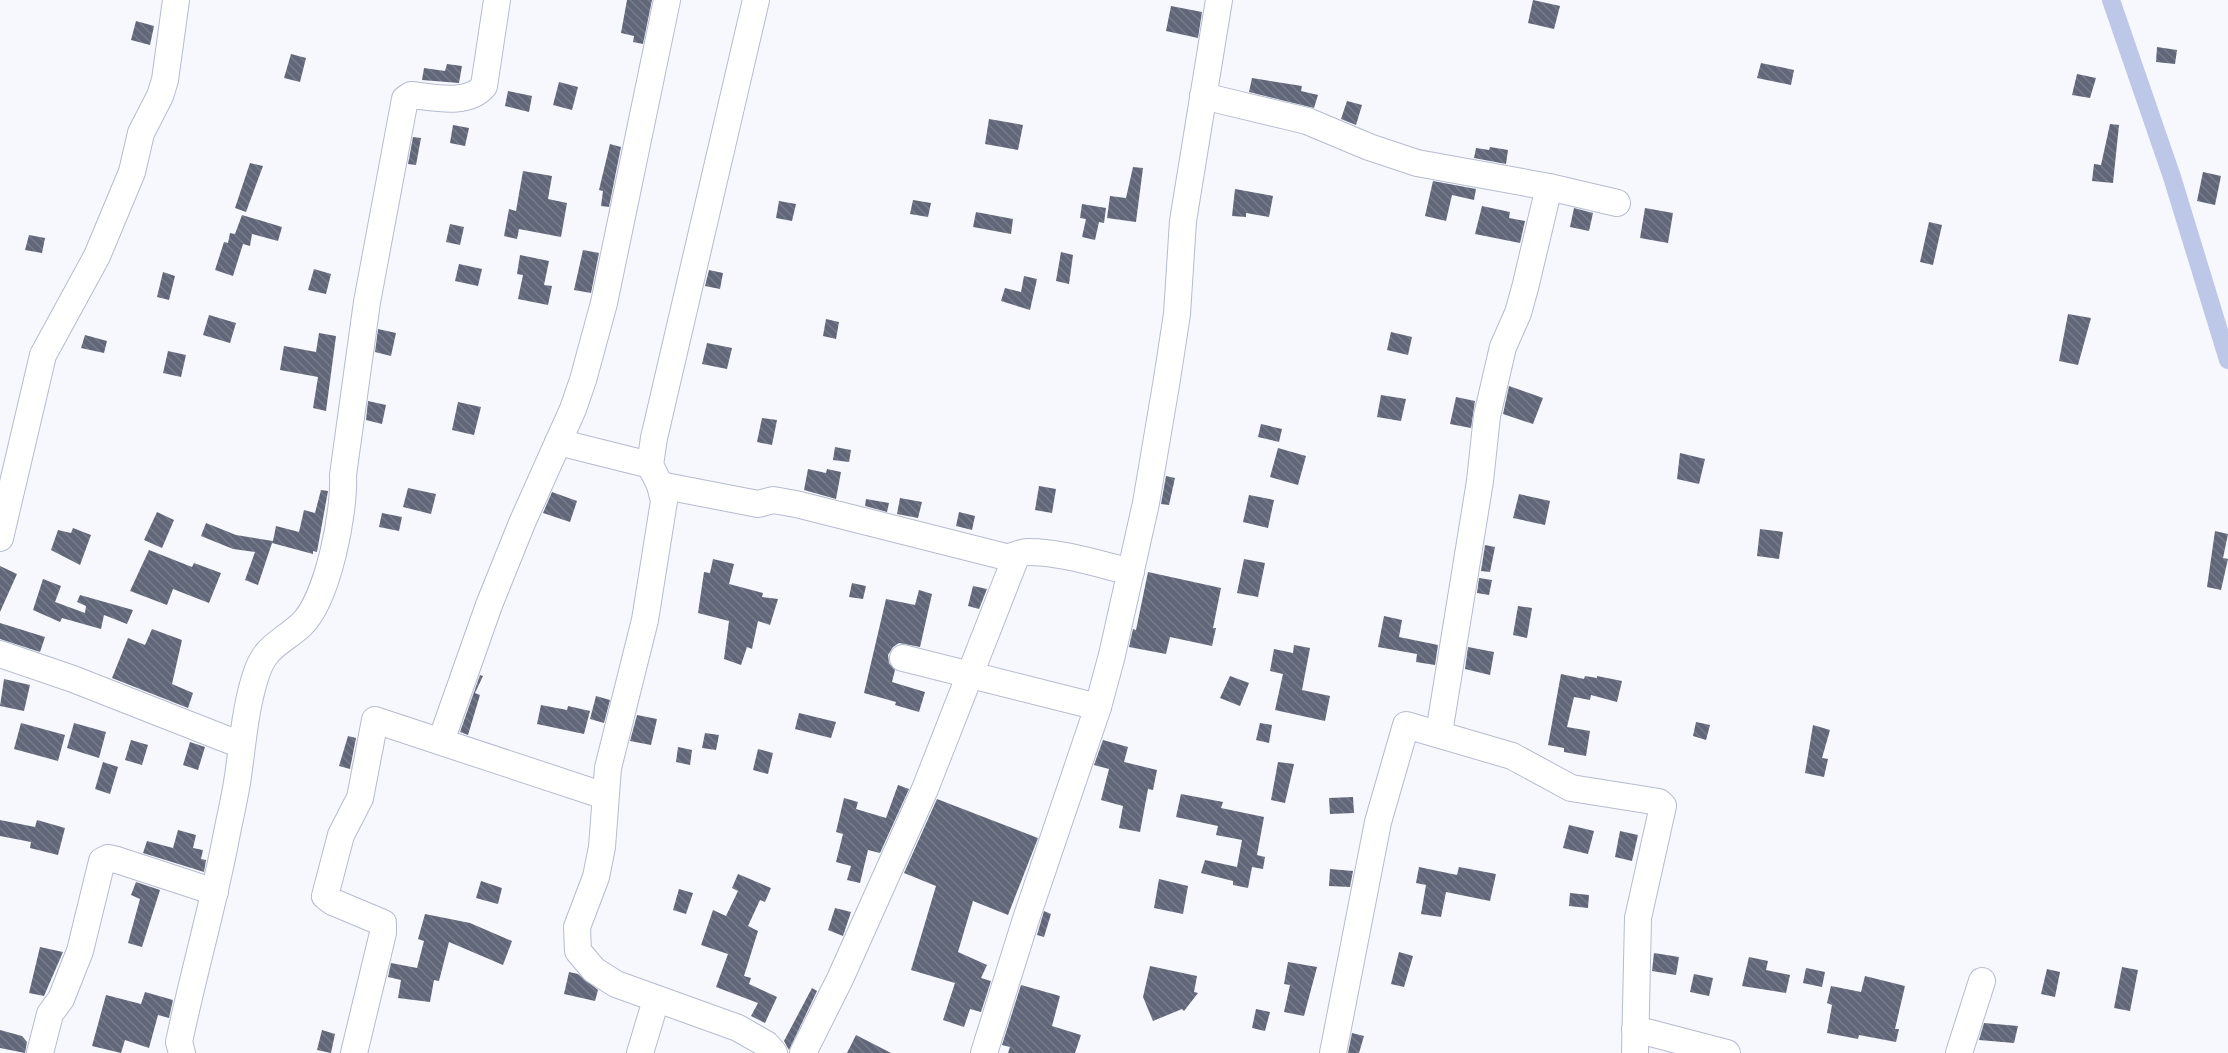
<svg xmlns="http://www.w3.org/2000/svg" width="2228" height="1053" viewBox="0 0 2228 1053" font-family="'Source Sans 3',sans-serif">
<defs>
<pattern id="building-back-hatch" width="6" height="6" patternUnits="userSpaceOnUse" patternTransform="scale(1.5)"><rect width="6" height="6" fill="#616779"/><path d="M-1 5l2 2M0 0l6 6M5-1l2 2" fill="none" stroke="#777c8a"/></pattern>
</defs>
<rect width="100%" height="100%" fill="#f7f8fd"/>
<g fill="none" stroke-linecap="round" stroke-linejoin="round">
<path stroke="#bdc8e9" stroke-width="18" d="M2111,0L2172,177L2228,360"/>
</g>
<g fill="url(#building-back-hatch)">
<path d="M627,0H652L643,44L633,42L634,36L621,33Z"/>
<path d="M1533,0L1560,6L1554,29L1528,23Z"/>
<path d="M1171,6L1202,12L1198,38L1166,31Z"/>
<path d="M136,21L154,26L150,45L131,40Z"/>
<path d="M2157,47L2177,50L2175,64L2156,62Z"/>
<path d="M291,54L306,58L300,82L284,78Z"/>
<path d="M1761,63L1794,70L1791,85L1757,78Z"/>
<path d="M447,64L462,66L459,83L422,80L424,68L445,71Z"/>
<path d="M2077,74L2096,78L2090,98L2072,95Z"/>
<path d="M1252,78L1302,86L1301,91L1318,95L1314,108L1249,92Z"/>
<path d="M559,82L578,87L572,110L553,105Z"/>
<path d="M508,91L532,96L529,112L505,106Z"/>
<path d="M1347,101L1362,105L1356,125L1341,119Z"/>
<path d="M989,119L1023,125L1018,150L985,144Z"/>
<path d="M2110,124L2119,125L2113,183L2092,181L2094,164L2101,165Z"/>
<path d="M453,125L469,128L465,146L450,143Z"/>
<path d="M413,137L421,138L416,165L408,164Z"/>
<path d="M610,144L621,147L609,207L601,206L603,191L599,190Z"/>
<path d="M1490,147L1508,150L1506,164L1474,158L1476,148L1489,150Z"/>
<path d="M250,163L263,166L246,212L235,208Z"/>
<path d="M1133,167L1143,168L1136,222L1107,218L1110,196L1126,198Z"/>
<path d="M523,171L552,176L548,199L567,203L561,237L519,229L517,239L504,236L509,209L516,211Z"/>
<path d="M2203,172L2221,176L2215,205L2197,201Z"/>
<path d="M1433,181L1476,189L1474,200L1452,195L1446,221L1425,216Z"/>
<path d="M1235,189L1273,196L1269,217L1246,213V217L1232,216Z"/>
<path d="M913,200L931,203L928,217L910,214Z"/>
<path d="M779,201L796,204L792,221L776,218Z"/>
<path d="M1082,204L1106,208L1104,223L1099,222L1095,240L1082,237L1086,219L1080,218Z"/>
<path d="M1482,206L1510,212L1509,218L1525,221L1520,243L1475,234Z"/>
<path d="M1574,208L1593,213L1589,231L1570,227Z"/>
<path d="M1645,208L1673,213L1668,243L1640,238Z"/>
<path d="M976,212L1013,219L1011,234L973,227Z"/>
<path d="M242,215L282,227L278,241L252,234L250,246L243,244L233,276L215,270L224,242L228,243L230,233L235,234Z"/>
<path d="M1929,222L1942,225L1933,265L1920,262Z"/>
<path d="M450,224L464,227L460,245L446,242Z"/>
<path d="M29,235L45,238L42,253L25,250Z"/>
<path d="M583,250L599,253L591,293L574,290Z"/>
<path d="M1061,252L1073,255L1069,284L1056,281Z"/>
<path d="M520,255L549,261L544,285L552,286L548,305L518,299L523,275L517,274Z"/>
<path d="M459,264L482,269L478,286L455,281Z"/>
<path d="M314,269L331,274L326,294L308,290Z"/>
<path d="M709,270L723,273L720,289L705,286Z"/>
<path d="M163,272L175,276L169,300L157,297Z"/>
<path d="M1024,276L1037,279L1030,310L1001,301L1005,288L1021,292Z"/>
<path d="M2068,314L2091,318L2078,365L2059,361Z"/>
<path d="M209,315L236,323L230,343L203,335Z"/>
<path d="M826,319L839,322L836,339L823,336Z"/>
<path d="M378,329L396,333L391,356L375,352Z"/>
<path d="M1391,332L1412,337L1408,355L1387,350Z"/>
<path d="M319,333L336,336L326,411L313,408L318,377L280,370L284,346L316,352Z"/>
<path d="M85,335L107,341L104,353L81,348Z"/>
<path d="M707,343L732,348L727,369L702,364Z"/>
<path d="M168,351L186,355L181,377L163,373Z"/>
<path d="M1509,386L1543,398L1533,424L1503,414Z"/>
<path d="M1381,395L1406,399L1401,421L1377,417Z"/>
<path d="M1456,397L1475,401L1471,428L1450,424Z"/>
<path d="M368,401L386,405L382,424L366,420Z"/>
<path d="M458,402L481,407L474,435L452,430Z"/>
<path d="M762,418L777,420L772,445L757,442Z"/>
<path d="M1261,424L1282,429L1279,442L1258,437Z"/>
<path d="M835,447L851,450L849,462L833,460Z"/>
<path d="M1278,448L1306,456L1298,485L1270,477Z"/>
<path d="M1680,453L1705,459L1699,484L1677,479Z"/>
<path d="M808,469L826,473L827,469L841,472L836,499L804,490Z"/>
<path d="M1166,476L1175,478L1169,505L1161,504Z"/>
<path d="M1039,486L1056,489L1052,513L1035,510Z"/>
<path d="M408,488L436,494L431,514L403,507Z"/>
<path d="M321,490L328,491L317,552L313,551V554L272,543L258,585L245,580L255,552L233,549L201,536L206,523L236,535L273,541L276,526L299,532L304,510L315,513Z"/>
<path d="M552,492L577,501L570,522L543,513Z"/>
<path d="M1519,494L1550,501L1545,525L1513,518Z"/>
<path d="M1249,495L1274,500L1268,528L1243,522Z"/>
<path d="M900,498L922,502L918,518L897,514Z"/>
<path d="M866,499L889,503L887,512L865,506Z"/>
<path d="M157,512L174,520L162,548L144,540Z"/>
<path d="M959,512L975,516L972,530L956,526Z"/>
<path d="M382,513L402,517L399,531L379,527Z"/>
<path d="M73,528L91,535L80,565L51,550L58,530L71,533Z"/>
<path d="M1760,529L1783,532L1779,559L1757,556Z"/>
<path d="M2215,531L2228,534L2223,558L2228,559L2221,590L2207,587Z"/>
<path d="M1485,545L1495,547L1490,572L1481,571Z"/>
<path d="M149,550L192,567L194,563L221,573L209,603L173,589L167,605L130,591Z"/>
<path d="M713,559L734,564L729,584L763,593L762,597L778,599L770,625L758,621L752,649L747,647L741,665L724,659L729,621L698,613L704,572L710,573Z"/>
<path d="M1244,559L1265,563L1258,597L1237,593Z"/>
<path d="M0,566L17,574L0,612Z"/>
<path d="M1148,572L1221,588L1213,628H1216L1212,646L1170,637L1166,654L1129,647L1133,629L1136,630Z"/>
<path d="M1479,578L1492,580L1489,595L1477,593Z"/>
<path d="M43,579L61,586L55,602L85,613L86,606L77,602L80,595L133,610L127,624L104,615L101,629L62,618L60,622L33,610Z"/>
<path d="M852,583L866,586L863,599L849,597Z"/>
<path d="M973,586L987,589L979,609L968,606Z"/>
<path d="M919,590L932,594L920,647L899,643L893,647L888,655L889,663L895,670L892,682L925,692L919,712L895,705L896,702L864,693L886,599L915,605Z"/>
<path d="M1518,606L1532,608L1527,638L1513,635Z"/>
<path d="M1384,616L1402,620L1399,637L1438,645L1435,665L1416,662L1417,654L1378,647Z"/>
<path d="M0,623L45,637L40,652L0,639Z"/>
<path d="M152,629L182,640L172,684L193,693L188,708L112,678L128,638L145,645Z"/>
<path d="M1294,645L1310,648L1302,690L1330,696L1325,721L1275,710L1283,674L1270,671L1274,649L1293,653Z"/>
<path d="M1468,647L1494,652L1490,675L1465,669Z"/>
<path d="M1561,674L1584,679L1585,676L1597,678V676L1622,681L1617,702L1591,695L1590,700L1574,697L1567,727L1590,731L1586,756L1564,752V748L1548,745Z"/>
<path d="M480,675L483,676L475,693L480,695L468,735L460,732Z"/>
<path d="M1230,676L1249,683L1240,706L1220,698Z"/>
<path d="M4,679L30,685L24,711L0,706Z"/>
<path d="M596,696L610,700L604,723L590,719Z"/>
<path d="M541,705L567,710L568,706L590,711L584,734L537,724Z"/>
<path d="M799,713L836,722L831,738L795,729Z"/>
<path d="M637,715L657,719L651,745L630,741Z"/>
<path d="M1696,722L1710,725L1706,740L1693,736Z"/>
<path d="M21,723L65,735L58,761L14,749Z"/>
<path d="M74,723L106,732L99,758L67,748Z"/>
<path d="M1260,723L1272,725L1269,743L1256,740Z"/>
<path d="M1813,725L1830,730L1822,758L1828,759L1824,777L1805,773Z"/>
<path d="M705,733L719,735L716,750L702,748Z"/>
<path d="M348,736L356,738L350,769L339,766Z"/>
<path d="M131,740L148,745L142,765L125,760Z"/>
<path d="M1103,740L1128,747L1124,762L1157,770L1153,790L1148,789L1140,832L1119,828L1123,806L1101,800L1109,769L1094,765Z"/>
<path d="M190,742L205,747L198,770L183,765Z"/>
<path d="M678,747L692,750L690,765L676,762Z"/>
<path d="M758,749L773,753L768,774L753,770Z"/>
<path d="M103,762L118,767L110,794L95,789Z"/>
<path d="M1278,762L1294,764L1285,803L1271,800Z"/>
<path d="M898,785L909,789L880,853L868,850L860,883L847,880L851,866L836,862L843,834L836,832L844,798L858,802L856,809L886,818Z"/>
<path d="M1181,794L1223,802L1221,808L1264,817L1257,855L1265,857L1263,869L1252,867L1248,888L1233,885V881L1201,873L1205,860L1237,867L1242,840L1216,835L1218,826L1176,817Z"/>
<path d="M1353,797L1354,813L1330,814L1329,798Z"/>
<path d="M937,799L1038,838L1008,915L973,901L958,952L987,965L981,978L991,981L981,1012L970,1009L964,1027L943,1020L955,983L911,970L936,886L904,873Z"/>
<path d="M0,820L35,827L37,820L65,828L58,855L30,848L31,842L0,836Z"/>
<path d="M1569,825L1594,831L1588,854L1563,848Z"/>
<path d="M178,830L196,835L193,848L203,850L201,859L206,860L204,872L143,853L147,841L173,848Z"/>
<path d="M1620,831L1638,835L1632,861L1615,857Z"/>
<path d="M1419,867L1457,875L1459,867L1496,874L1490,901L1446,892L1441,917L1421,914L1426,885L1416,883Z"/>
<path d="M1330,869L1353,871L1350,887L1329,886Z"/>
<path d="M738,874L771,888L765,902L760,900L748,926L758,931L744,976L751,978L749,984L777,997L765,1023L751,1016L758,1003L716,987L728,954L701,945L713,910L726,916L738,891L732,888Z"/>
<path d="M1159,879L1188,886L1183,914L1154,908Z"/>
<path d="M481,881L502,888L498,904L476,898Z"/>
<path d="M136,882L160,890L142,947L128,943L140,899L131,895Z"/>
<path d="M679,889L693,893L686,914L673,910Z"/>
<path d="M1570,893L1589,895L1588,908L1569,906Z"/>
<path d="M835,908L851,912L843,936L828,930Z"/>
<path d="M1044,911L1051,914L1044,937L1037,935Z"/>
<path d="M425,914L470,923L512,941L503,965L449,942L439,981L434,980L430,1002L398,998L401,980L388,977L391,963L417,968L424,941L418,939Z"/>
<path d="M40,947L63,952L44,996L29,993Z"/>
<path d="M1399,952L1413,956L1404,987L1391,984Z"/>
<path d="M1654,953L1679,957L1676,975L1652,971Z"/>
<path d="M1749,957L1768,961L1766,970L1790,975L1786,993L1742,986Z"/>
<path d="M1288,962L1317,967L1304,1016L1284,1012L1290,985L1284,984Z"/>
<path d="M1150,966L1197,976L1194,992L1198,993L1184,1011L1182,1009L1153,1021L1143,997Z"/>
<path d="M2122,967L2138,970L2130,1011L2114,1008Z"/>
<path d="M1806,968L1825,972L1822,987L1803,983Z"/>
<path d="M2047,969L2060,972L2055,997L2041,994Z"/>
<path d="M569,972L578,974L598,990L595,1001L564,994Z"/>
<path d="M1694,974L1713,978L1709,996L1690,992Z"/>
<path d="M1865,976L1905,986L1895,1029H1899L1896,1042L1859,1035L1858,1039L1827,1033L1832,1005L1827,1003L1831,986L1861,992Z"/>
<path d="M1021,985L1060,996L1052,1026L1081,1035L1075,1053H1008L1010,1047L1002,1045Z"/>
<path d="M812,988L817,991L789,1050L784,1041Z"/>
<path d="M145,992L173,1000L169,1018L158,1015L149,1048L125,1040L121,1053L92,1046L106,995L141,1004Z"/>
<path d="M1256,1009L1270,1012L1265,1031L1252,1028Z"/>
<path d="M1984,1023L2018,1026L2014,1043L1979,1040Z"/>
<path d="M0,1030L22,1036L27,1042L25,1053L0,1048Z"/>
<path d="M322,1030L335,1034L331,1053L317,1050Z"/>
<path d="M1352,1033L1364,1036L1359,1053H1348Z"/>
<path d="M856,1035L891,1053H847Z"/>
</g>
<g fill="none" stroke-linecap="round" stroke-linejoin="round">
<g stroke="#b5bcd0" stroke-width="28">
<g id="minor">
<path d="M756,0L654,438L650,465L660,485L664,501L645,620L608,768L602,847L596,877L577,927L578,951L594,970L616,984L738,1028L766,1044L774,1053"/>
<path d="M1203,96L1307,121L1369,147L1417,163L1549,187"/>
<path d="M558,442L650,465"/>
<path d="M660,485L758,504L773,500L796,504L1006,557C1014,557 1020,552 1028,552C1062,552 1098,564 1131,572"/>
<path d="M0,538L43,355L97,256L132,172L141,133L160,96L165,80L176,0"/>
<path d="M0,654L73,679L241,745"/>
<path d="M903,658L1098,707"/>
<path d="M1439,733L1480,481L1487,416L1503,347L1518,313L1525,288L1549,187L1617,203"/>
<path d="M441,741L489,605L522,523L573,409L583,380L604,303L667,0"/>
<path d="M1635,1029L1727,1053"/>
<path d="M40,1053L50,1014L61,999L80,951L102,861L108,858L117,860L215,892"/>
<path d="M182,1053L179,1042C193,975 212,910 225,843C229,821 235,798 238,776C243,742 245,710 255,678C264,646 280,644 301,625C328,600 345,511 343,475L367,302L405,99L411,95C433,97 468,106 484,86L497,0"/>
<path d="M354,1053L383,933V923L333,902L325,896L341,835L360,798L375,720L605,796"/>
<path d="M640,1053L656,1000"/>
<path d="M803,1053L840,979L925,789L1016,557"/>
<path d="M984,1053L1026,919L1098,707L1112,655L1146,503L1167,379L1177,314L1183,221L1219,0"/>
<path d="M1333,1053L1378,822L1406,725L1512,756L1571,788L1659,802L1663,806L1638,918L1635,1053"/>
<path d="M1959,1053L1982,981"/>
</g>
</g>
<use href="#minor" stroke="#fff" stroke-width="26"/>
</g>
</svg>
